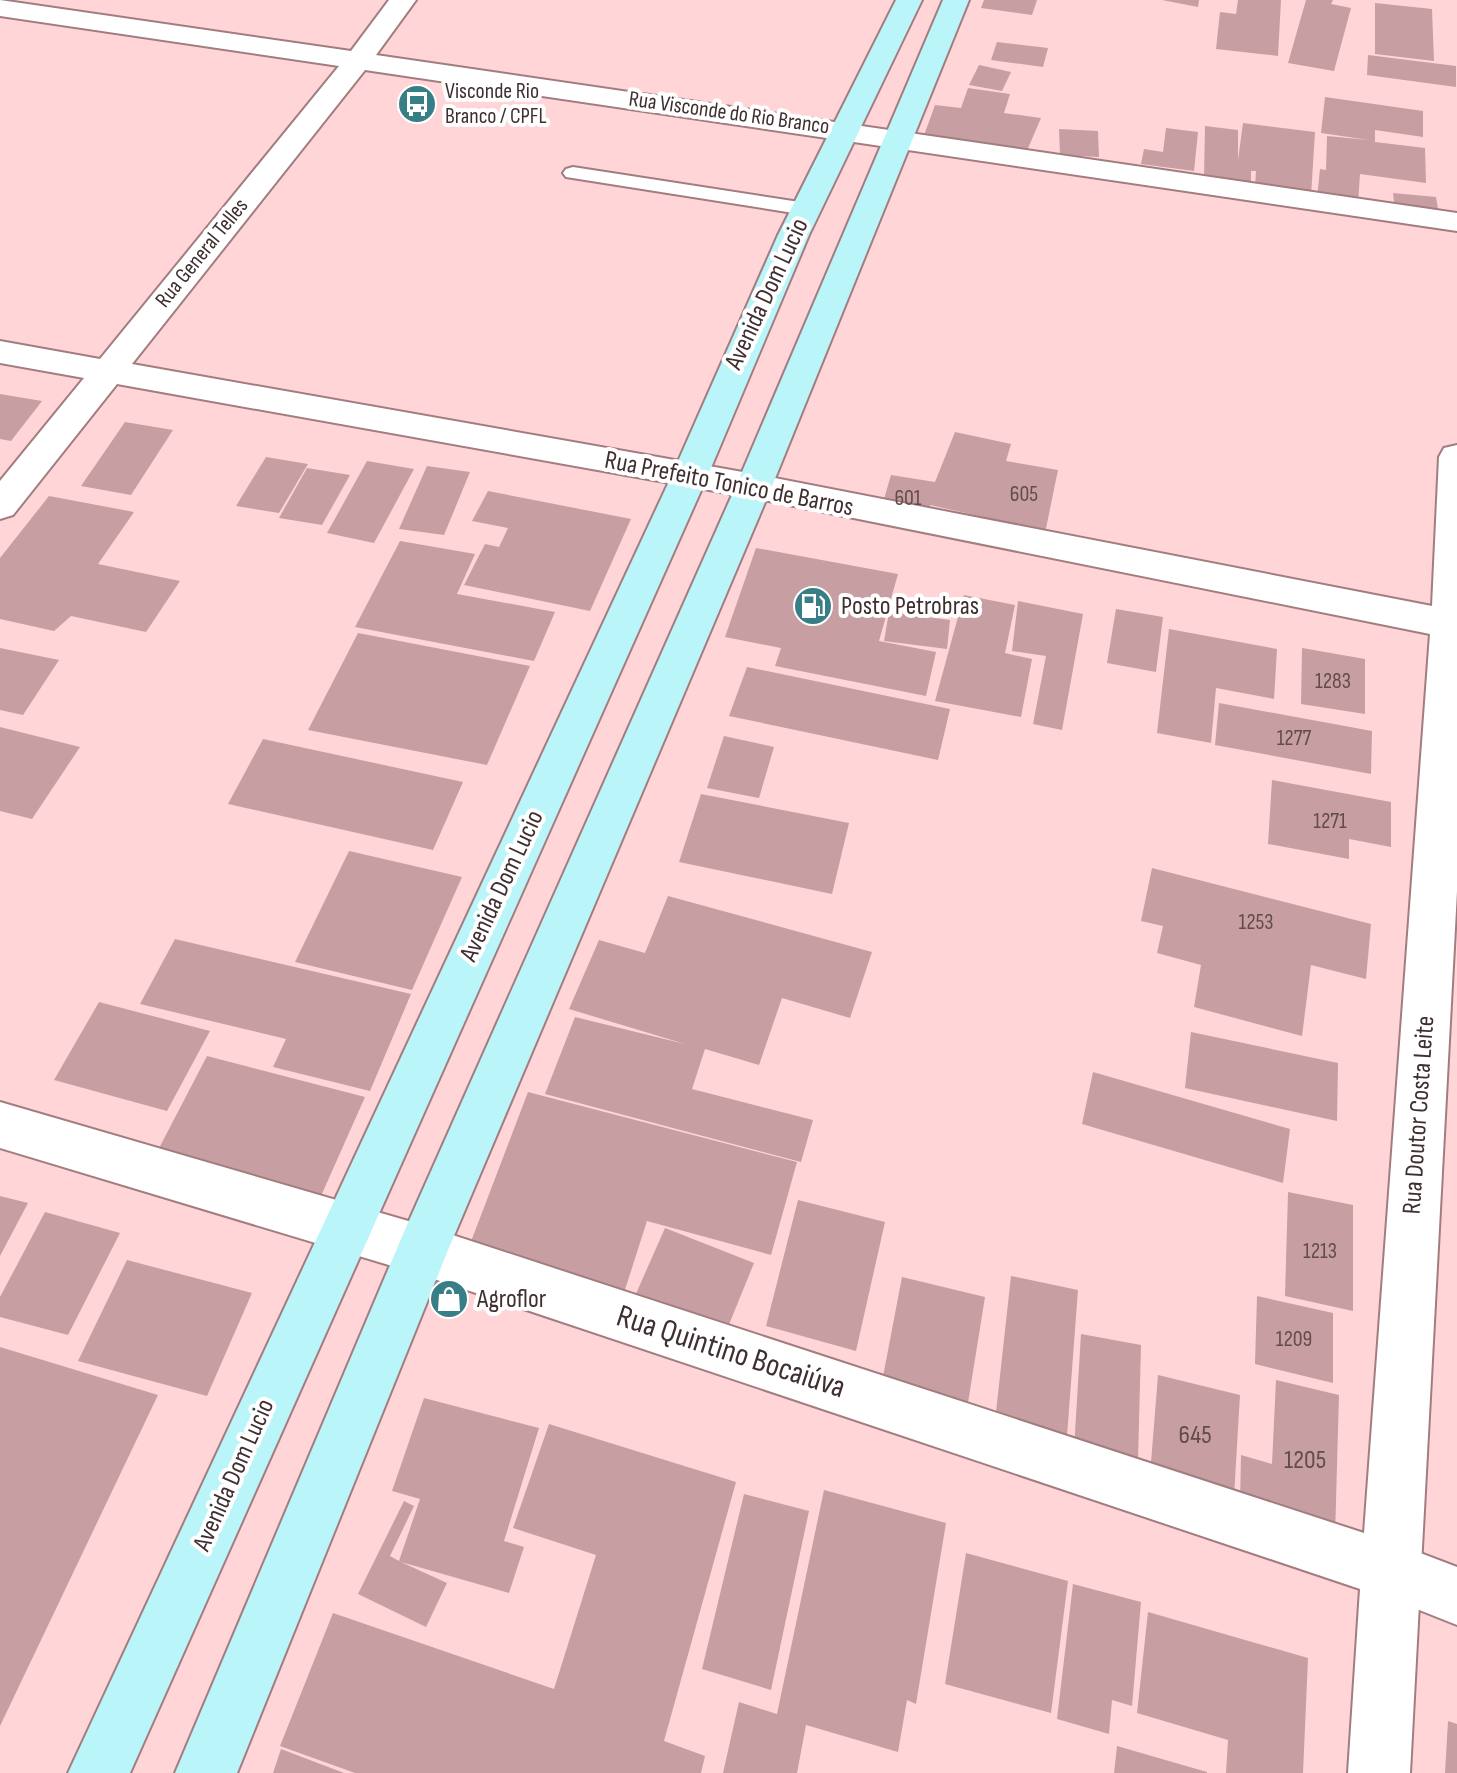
<svg xmlns="http://www.w3.org/2000/svg" width="1457" height="1773" viewBox="0 0 1457 1773" font-family="'Sofia Sans Condensed',sans-serif">
<rect width="100%" height="100%" fill="#ffd5d8"/>
<g fill="#c79fa2">
<path d="M984,0H1037L1032,15L981,8Z"/>
<path d="M1162,0H1199L1198,7Z"/>
<path d="M1238,0H1281L1278,56L1216,49L1220,12L1236,14Z"/>
<path d="M1306,0H1333L1331,4L1351,8L1334,71L1288,63Z"/>
<path d="M1375,3L1432,9L1434,61L1375,54Z"/>
<path d="M997,42L1048,48L1043,67L991,60Z"/>
<path d="M1368,55L1456,66V87L1367,75Z"/>
<path d="M979,65L1011,72L1002,91L969,85Z"/>
<path d="M968,88L1010,94L1004,113L1041,118L1026,153L923,138L935,105L961,108Z"/>
<path d="M1325,97L1423,111V137L1375,130V142L1425,148L1426,183L1360,174L1358,204L1317,198L1320,169L1326,170L1327,136L1369,140L1321,133Z"/>
<path d="M1243,123L1315,132L1311,196L1255,188L1256,171H1251V184L1204,179L1205,126L1238,130V160Z"/>
<path d="M1166,128L1198,132L1194,171L1141,164L1144,149L1163,152Z"/>
<path d="M1059,129L1098,131L1099,157L1060,155Z"/>
<path d="M1393,193L1436,197L1439,215L1395,211Z"/>
<path d="M0,394L42,401L11,441L0,439Z"/>
<path d="M125,422L173,430L131,495L81,486Z"/>
<path d="M955,432L1011,444L1006,461L1058,470L1043,543L986,532L988,518L930,505L926,521L880,513L891,475L935,482Z"/>
<path d="M266,457L308,464L279,513L236,506Z"/>
<path d="M367,461L414,469L374,543L327,533Z"/>
<path d="M427,466L470,472L444,535L399,529Z"/>
<path d="M307,468L350,475L322,525L279,518Z"/>
<path d="M488,491L631,519L590,611L464,585L485,544L499,547L508,528L472,521Z"/>
<path d="M49,496L134,512L98,564L180,581L146,632L71,616L54,631L0,619V558Z"/>
<path d="M400,541L475,554L457,594L555,612L534,661L355,627Z"/>
<path d="M756,548L898,574L879,641L936,652L926,696L775,666L781,648L725,637Z"/>
<path d="M964,595L1015,605L1005,653L1032,659L1021,717L935,701Z"/>
<path d="M1018,601L1083,614L1062,730L1033,724L1046,656L1012,651Z"/>
<path d="M1116,609L1163,617L1156,672L1107,663Z"/>
<path d="M889,612L950,620L947,649L884,641Z"/>
<path d="M1169,629L1277,649L1274,699L1216,688L1211,743L1157,733Z"/>
<path d="M358,633L530,666L487,765L308,730Z"/>
<path d="M0,648L59,660L23,715L0,710Z"/>
<path d="M1302,648L1365,659V714L1301,704Z"/>
<path d="M747,667L950,709L938,760L729,716Z"/>
<path d="M1219,703L1372,731L1371,774L1215,745Z"/>
<path d="M0,727L80,747L32,819L0,811Z"/>
<path d="M724,736L774,747L759,798L707,788Z"/>
<path d="M263,739L463,782L433,850L228,804Z"/>
<path d="M1272,780L1391,802V847L1349,839V859L1268,844Z"/>
<path d="M701,794L849,823L832,894L679,862Z"/>
<path d="M349,851L462,877L412,990L295,962Z"/>
<path d="M1152,868L1371,924L1366,979L1311,965L1302,1036L1194,1007L1201,965L1157,953L1163,926L1141,921Z"/>
<path d="M668,896L872,952L850,1018L782,998L759,1065L705,1049L692,1089L813,1120L801,1162L545,1094L575,1017L685,1044L569,1009L599,940L645,953Z"/>
<path d="M175,939L411,994L370,1091L273,1067L286,1039L140,1004Z"/>
<path d="M99,1002L210,1031L167,1111L54,1080Z"/>
<path d="M1191,1032L1338,1063L1337,1121L1185,1088Z"/>
<path d="M207,1056L365,1097L321,1196L157,1152Z"/>
<path d="M1093,1072L1290,1129L1283,1183L1082,1124Z"/>
<path d="M528,1092L797,1162L771,1255L647,1221L623,1296L467,1252Z"/>
<path d="M1288,1192L1353,1205V1311L1285,1296Z"/>
<path d="M0,1196L28,1203L0,1256Z"/>
<path d="M798,1200L885,1222L856,1351L766,1326Z"/>
<path d="M45,1212L120,1233L68,1335L0,1317V1297Z"/>
<path d="M665,1228L754,1263L726,1332L631,1305Z"/>
<path d="M127,1260L252,1293L207,1396L78,1361Z"/>
<path d="M1011,1276L1078,1290L1067,1436L995,1421Z"/>
<path d="M902,1277L985,1297L967,1409L881,1387Z"/>
<path d="M1257,1296L1333,1313V1383L1255,1364Z"/>
<path d="M1081,1334L1141,1345L1138,1461L1074,1449Z"/>
<path d="M0,1347L158,1395L0,1726Z"/>
<path d="M1158,1375L1240,1395L1234,1497L1150,1475Z"/>
<path d="M1276,1380L1339,1395L1335,1537L1240,1502L1241,1455L1272,1464Z"/>
<path d="M424,1398L539,1428L504,1541L524,1547L509,1593L401,1562L447,1583L426,1627L358,1594L404,1501L414,1506L390,1556L399,1561L420,1499L392,1491Z"/>
<path d="M549,1424L736,1482L664,1741L705,1756L701,1773H355L280,1746L333,1613L554,1689L596,1555L513,1528Z"/>
<path d="M824,1490L946,1523L916,1704L907,1700L898,1752L806,1725L797,1773H723L739,1702L777,1714Z"/>
<path d="M744,1494L809,1511L771,1690L702,1669Z"/>
<path d="M966,1553L1068,1581L1051,1713L945,1684Z"/>
<path d="M1073,1584L1141,1602L1132,1706L1112,1700L1109,1734L1057,1719Z"/>
<path d="M1148,1612L1308,1658L1303,1773H1226L1228,1740L1137,1713Z"/>
<path d="M1448,1721L1457,1724V1773H1445Z"/>
<path d="M1117,1746L1207,1772V1773H1114Z"/>
<path d="M281,1749L344,1773H273Z"/>
</g>
<g fill="none" stroke-linecap="round" stroke-linejoin="round">
<g stroke="#a27d80" stroke-width="4">
<path id="service" d="M573,167L806,203L816,209L806,215L566,177L563,173L566,169Z"/>
</g>
<g stroke="#a27d80" stroke-width="4">
<path id="minor" d="M1389,1541L1457,1567V1625L1369,1590L1360,1570L1369,1550Z"/>
</g>
<g stroke="#a27d80" stroke-width="4">
<path id="tertiary" d="M0,0L351,51L389,0H416L376,55L1457,213V231L365,70L132,364L754,474L1432,606L1439,457L1444,448L1457,445V891L1410,1773H1348L1360,1589L422,1275L0,1148V1102L422,1225L1364,1533L1430,634L754,498L117,384L13,515L0,519V481L84,378L0,363V341L100,359L339,66L0,16Z"/>
</g>
<g stroke="#a27d80" stroke-width="4">
<g id="secondary">
<path d="M896,0H922L809,235L708,475L130,1773H68L672,475L778,235Z"/>
<path d="M943,0H969L772,486L448,1250L237,1773H175L404,1232L736,486Z"/>
</g>
</g>
<use href="#service" fill="#fff" fill-rule="evenodd"/>
<use href="#minor" fill="#fff" fill-rule="evenodd"/>
<use href="#tertiary" fill="#fff" fill-rule="evenodd"/>
<use href="#secondary" fill="#baf5fa" fill-rule="evenodd"/>
</g>
<defs>
<g id="bus-disc" transform="scale(2)"><circle r="9.5" fill="#377e87" stroke="#fff"/><path d="M-5-6H5V4H4V6H2V4H-2V6H-4V4H-5ZM-3.5-4V0h7V-4ZM-3.5 1.2v1.5H-2V1.2ZM2 1.2v1.5H3.5V1.2Z" fill="#fff"/></g>
<g id="fuel-disc" transform="scale(2)"><circle r="9.5" fill="#377e87" stroke="#fff"/><path d="M-5.5-6h7V0h2V4h1.3V-2.5L3-4.5l.8-.8L6-3V5H2.5V1h-1V6h-7ZM-4.2-4.7v3.2H.2V-4.7Z" fill="#fff"/></g>
<g id="shop-disc" transform="scale(2)"><circle r="9.5" fill="#377e87" stroke="#fff"/><path d="M-5-2.5h2.3a2.7 3.5 0 0 1 5.4 0H5L5.5 6h-11ZM-1.5-2.5h3a1.5 2.3 0 0 0-3 0Z" fill="#fff"/></g>
</defs>
<g fill-rule="evenodd">
<use href="#bus-disc" x="417" y="104"/>
<use href="#fuel-disc" x="813" y="606"/>
<use href="#shop-disc" x="449" y="1299"/>
</g>
<g text-anchor="middle" dominant-baseline="central" stroke-width="8" stroke-linejoin="round" paint-order="stroke">
<g font-size="22" fill="#3f2f30" stroke="#fff" text-anchor="start">
<text x="445" y="91">Visconde Rio<tspan x="445" dy="25">Branco / CPFL</tspan></text>
</g>
<g font-size="22" fill="#3f2f30" stroke="#fff">
<text transform="translate(729 113) rotate(8)">Rua Visconde do Rio Branco</text>
<text transform="translate(202 253) rotate(-51)">Rua General Telles</text>
</g>
<g font-size="22" fill="#614b4c">
<text x="1024" y="494">605</text>
<text x="908" y="498">601</text>
<text x="1333" y="681">1283</text>
<text x="1294" y="738">1277</text>
<text x="1330" y="821">1271</text>
<text x="1256" y="922">1253</text>
<text x="1320" y="1251">1213</text>
<text x="1294" y="1339">1209</text>
</g>
<g font-size="26" fill="#3f2f30" stroke="#fff">
<text transform="translate(767 294) rotate(-65)">Avenida Dom Lucio</text>
<text transform="translate(729 484) rotate(11)">Rua Prefeito Tonico de Barros</text>
<text transform="translate(502 886) rotate(-65)">Avenida Dom Lucio</text>
<text transform="translate(1419 1115) rotate(-86)">Rua Doutor Costa Leite</text>
<text transform="translate(234 1475) rotate(-66)">Avenida Dom Lucio</text>
</g>
<g font-size="26" fill="#3f2f30" stroke="#fff" text-anchor="start">
<text x="841" y="606">Posto Petrobras</text>
<text x="477" y="1299">Agroflor</text>
</g>
<g font-size="26" fill="#614b4c">
<text x="1195" y="1435">645</text>
<text x="1305" y="1460">1205</text>
</g>
<g font-size="32" fill="#3f2f30" stroke="#fff">
<text transform="translate(731 1352) rotate(18)">Rua Quintino Bocaiúva</text>
</g>
</g>
</svg>
